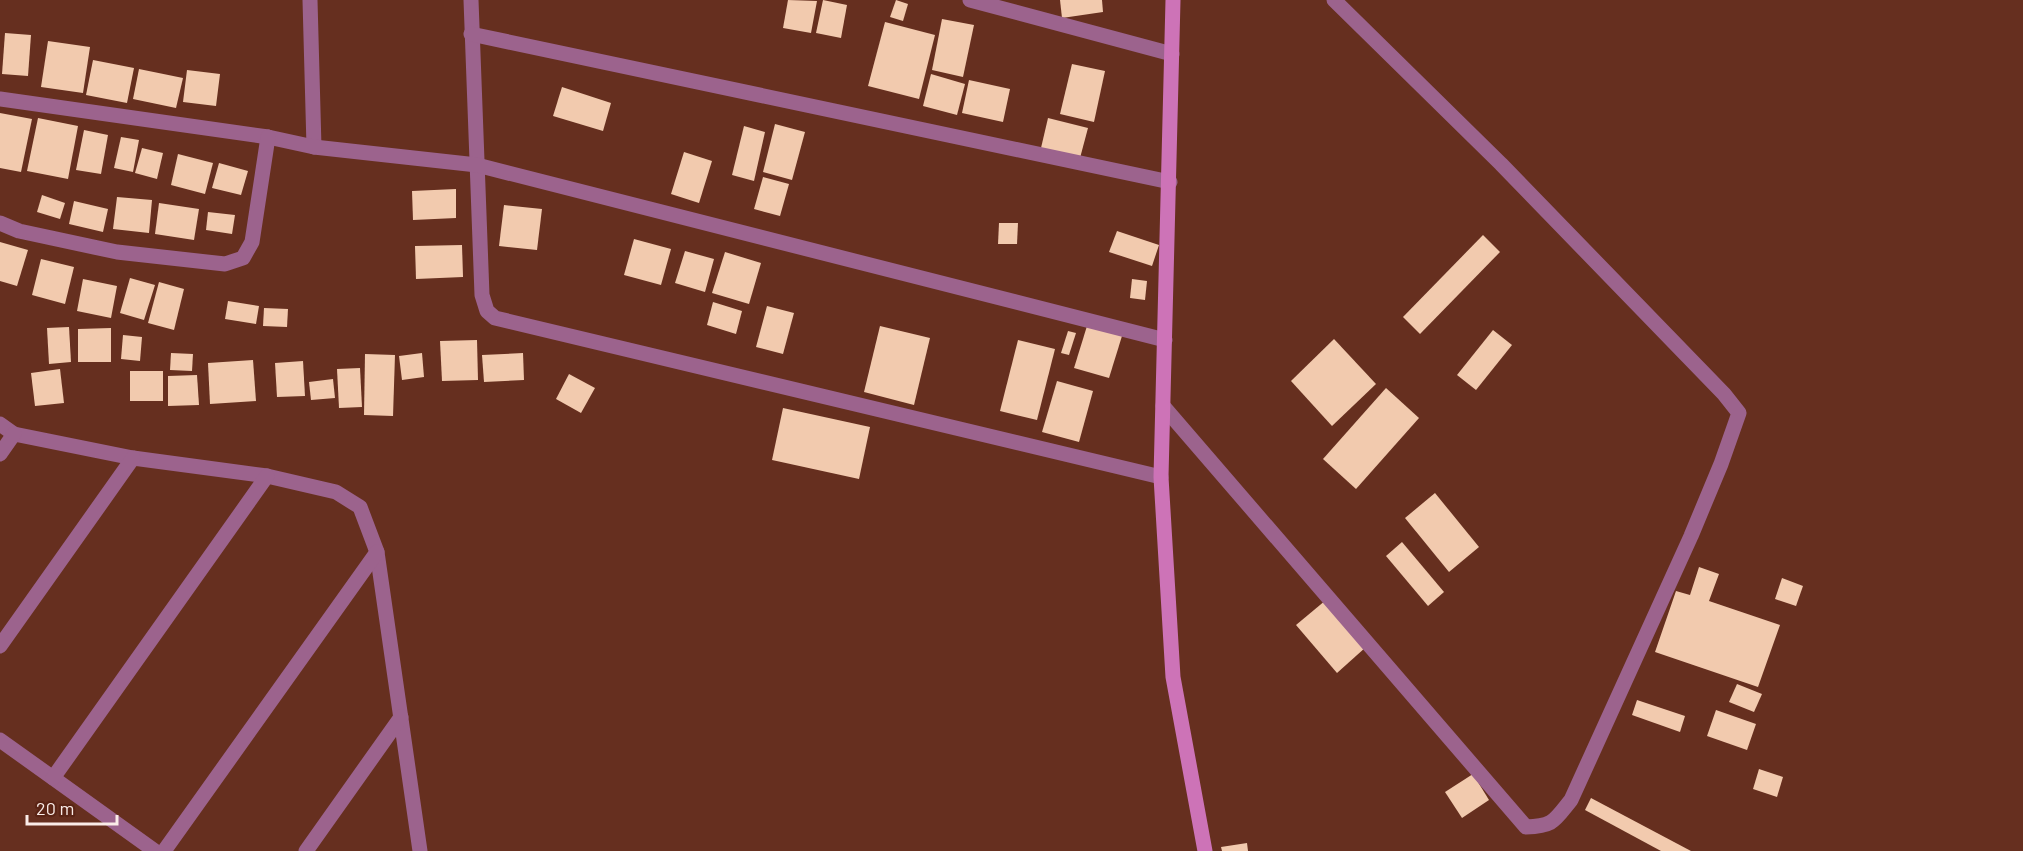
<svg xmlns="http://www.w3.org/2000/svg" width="2023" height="851" viewBox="0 0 2023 851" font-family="Barlow,sans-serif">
<rect width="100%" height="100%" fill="#662f1f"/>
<g fill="#f2caae">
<path d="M788,0L817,1L811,33L783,28Z"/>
<path d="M823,0L847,5L841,38L816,33Z"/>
<path d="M896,0L908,4L903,21L890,17Z"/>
<path d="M1060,0H1102L1103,12L1062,18Z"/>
<path d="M942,19L974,25L963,77L932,70Z"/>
<path d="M885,22L935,35L919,99L868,86Z"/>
<path d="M5,33L31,35L28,76L2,74Z"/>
<path d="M48,41L90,47L83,93L41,87Z"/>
<path d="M93,60L134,68L127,103L86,95Z"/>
<path d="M1072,64L1105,71L1094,122L1060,114Z"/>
<path d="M139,69L183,78L176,108L133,99Z"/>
<path d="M187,70L220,74L216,106L183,102Z"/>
<path d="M931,74L965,84L957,115L923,106Z"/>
<path d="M969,80L1010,89L1003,122L962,113Z"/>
<path d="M562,87L611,103L603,131L553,116Z"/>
<path d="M0,113L32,119L21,172L0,168Z"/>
<path d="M38,118L78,126L68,179L27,171Z"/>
<path d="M1048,118L1088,128L1080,158L1041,148Z"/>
<path d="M775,124L805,132L792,180L763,172Z"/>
<path d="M744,126L765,132L754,181L732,175Z"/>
<path d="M84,130L108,135L101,174L76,170Z"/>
<path d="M121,137L139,140L133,172L114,168Z"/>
<path d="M142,148L163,153L157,179L135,173Z"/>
<path d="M684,152L712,161L699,203L671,194Z"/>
<path d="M178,154L213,163L205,194L171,185Z"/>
<path d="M219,163L248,171L241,195L212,188Z"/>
<path d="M763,177L789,184L780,216L754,209Z"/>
<path d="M456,189V218L413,220L412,191Z"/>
<path d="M42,195L65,203L60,219L37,212Z"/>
<path d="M117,197L152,200L149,233L113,229Z"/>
<path d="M74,201L108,209L103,232L69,224Z"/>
<path d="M159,203L199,209L194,240L155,234Z"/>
<path d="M504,205L542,209L537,250L499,246Z"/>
<path d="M208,212L235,215L232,234L206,230Z"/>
<path d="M999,223H1018L1017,244H998Z"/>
<path d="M1117,231L1159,245L1152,266L1109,252Z"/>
<path d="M1483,235L1500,252L1420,334L1403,317Z"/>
<path d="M634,239L671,249L661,285L624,275Z"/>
<path d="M0,242L28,250L17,286L0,281Z"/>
<path d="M462,245L463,277L416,279L415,246Z"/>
<path d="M685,251L714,259L705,292L675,283Z"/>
<path d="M725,252L761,263L749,304L712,293Z"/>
<path d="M41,259L74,267L65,304L32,295Z"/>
<path d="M130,278L155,285L144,320L120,313Z"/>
<path d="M83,279L117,286L111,318L77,311Z"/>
<path d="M1132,279L1147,281L1145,300L1130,298Z"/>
<path d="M159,282L184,289L174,330L148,323Z"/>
<path d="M228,301L259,306L256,324L225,319Z"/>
<path d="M713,302L742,311L736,334L707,325Z"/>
<path d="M767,306L794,313L783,354L756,347Z"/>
<path d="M264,308L288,309L287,327L263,326Z"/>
<path d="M880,326L930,338L914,405L864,392Z"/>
<path d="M1087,326L1122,336L1109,378L1074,368Z"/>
<path d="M69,327L71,362L49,364L47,328Z"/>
<path d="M111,328V362H78V329Z"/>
<path d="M1493,330L1512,345L1476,390L1457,375Z"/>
<path d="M1068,331L1076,333L1069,355L1061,353Z"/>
<path d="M123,335L142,337L140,361L121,359Z"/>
<path d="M1334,339L1376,384L1332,426L1291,381Z"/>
<path d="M477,340L478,380L442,381L440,341Z"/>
<path d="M1018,340L1055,349L1037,420L1000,411Z"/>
<path d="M171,353L193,354L192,371L170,370Z"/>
<path d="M422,353L424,377L402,380L399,356Z"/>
<path d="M523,353L524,380L484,382L482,355Z"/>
<path d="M365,354L395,355L393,416L364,415Z"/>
<path d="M253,360L256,401L210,404L208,363Z"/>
<path d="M303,361L305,396L277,397L275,363Z"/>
<path d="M360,368L362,407L339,408L337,369Z"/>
<path d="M60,369L64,403L35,406L31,373Z"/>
<rect x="130" y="371" width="33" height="30"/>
<path d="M569,374L595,388L581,413L556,399Z"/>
<path d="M197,375L199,405L168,406V376Z"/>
<path d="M333,379L335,398L311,400L309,382Z"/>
<path d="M1057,381L1093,391L1079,442L1042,432Z"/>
<path d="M1386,388L1419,418L1356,489L1323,459Z"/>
<path d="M783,408L870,427L859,479L772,460Z"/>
<path d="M1435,493L1479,547L1449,572L1405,518Z"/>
<path d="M1402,542L1444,592L1428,606L1386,556Z"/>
<path d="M1699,567L1719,574L1709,601L1780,625L1758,687L1655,652L1676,591L1690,595Z"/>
<path d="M1782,578L1803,586L1796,606L1775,599Z"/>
<path d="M1326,600L1366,647L1337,673L1296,625Z"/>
<path d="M1737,684L1762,694L1754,712L1729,702Z"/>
<path d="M1637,700L1685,716L1680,732L1632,715Z"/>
<path d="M1716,710L1756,724L1747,750L1707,736Z"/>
<path d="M1759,769L1783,777L1777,797L1753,789Z"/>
<path d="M1473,774L1489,800L1462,818L1445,792Z"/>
<path d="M1591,798L1691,851H1661L1585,810Z"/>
<path d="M1247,843L1248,851H1222L1221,847Z"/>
</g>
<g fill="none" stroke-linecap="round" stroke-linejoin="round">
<g stroke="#9c638d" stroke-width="15">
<path d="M310,0L314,147"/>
<path d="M471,0L482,295L487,311L495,318L1161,477"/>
<path d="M970,0L1172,54"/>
<path d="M471,34L1170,182"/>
<path d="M0,99L268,137L314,147L477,165L1165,340"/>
<path d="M0,223L19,231L117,252L225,264L243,258L252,242L268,137"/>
<path d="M1163,406L1526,827C1554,826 1554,821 1571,800L1691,536L1721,464L1739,413L1724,394L1501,164L1334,0"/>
<path d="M0,424L14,434L133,458L267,476L336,492L360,507L377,552L420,851"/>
<path d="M0,454L14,434"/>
<path d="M0,646L133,458"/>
<path d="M0,740L155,851"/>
<path d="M53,778L267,476"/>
<path d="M164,851L377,552"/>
<path d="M306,851L401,717"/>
</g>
<path stroke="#cd73b7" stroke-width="15" d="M1173,0L1161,477L1173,677L1205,851"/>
</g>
<path d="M27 815v9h90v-9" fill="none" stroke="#faece8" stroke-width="3"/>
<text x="36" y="815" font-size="18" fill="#faece8" stroke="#5a2415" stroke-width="4.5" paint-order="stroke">20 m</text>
</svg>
